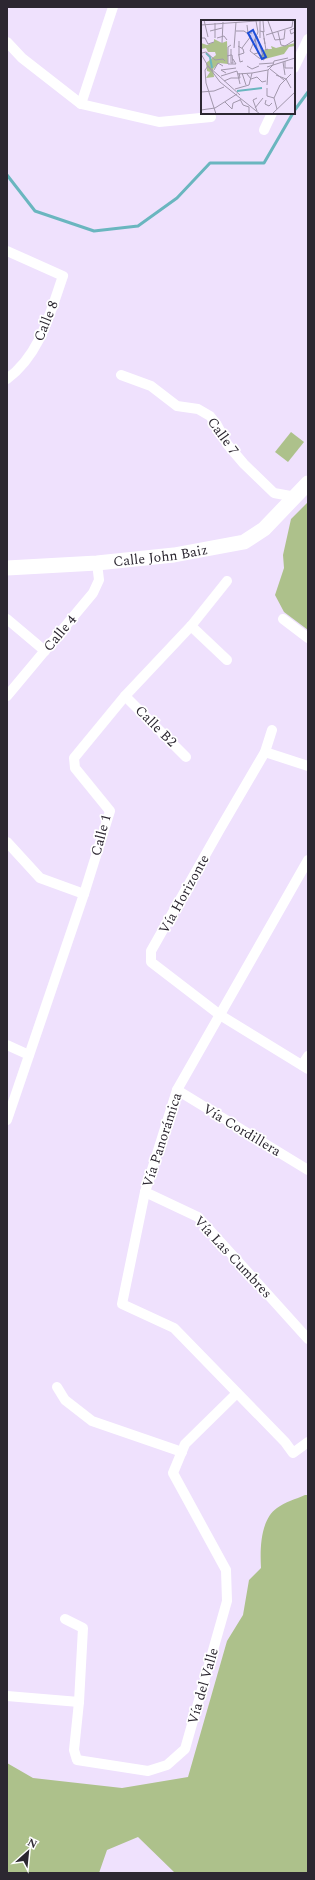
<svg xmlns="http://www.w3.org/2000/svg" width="315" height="1880" viewBox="0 0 315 1880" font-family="Spectral,serif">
<rect width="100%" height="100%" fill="#efe1fd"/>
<g fill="#adc18b">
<path d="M291,432L304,442L288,462L275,452Z"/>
<path d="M308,502V630L284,612L275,595L284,568L283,555L291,519Z"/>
<path d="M305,1495H308V1873H175L138,1837L107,1850L99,1873H7V1763L33,1778L122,1788L188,1777L227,1641L243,1615L249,1580L261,1568C260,1550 260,1520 277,1508C285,1502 296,1499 305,1495Z"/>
</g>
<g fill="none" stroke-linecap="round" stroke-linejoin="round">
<g stroke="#6ab6bf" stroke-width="3">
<path d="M294,111L308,92"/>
<path d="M7,175L35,211L94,231L138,226L177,198L210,163H264L293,113"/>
</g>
<g stroke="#fff" stroke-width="10">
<path d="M7,42L22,58L81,104L159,122L211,117"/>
<path d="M294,68L308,39"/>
<path d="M81,104L113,7"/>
<path d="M264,130L272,113"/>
<path d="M7,251L63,276C50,313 40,355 7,379"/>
<path d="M121,375L151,386L177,406L198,409L210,416L217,425L227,444L244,464L274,493L296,497"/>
<path d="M7,619L45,651"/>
<path d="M283,619L308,638"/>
<path d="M191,626L227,660"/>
<path d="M7,696L93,593L99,580L97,563"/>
<path d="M125,696L186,757"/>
<path d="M272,730L265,752L220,829L151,951V962L220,1015L308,1069"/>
<path d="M265,752L308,766"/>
<path d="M7,842L40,878L84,894"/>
<path d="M308,860L177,1090L145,1192L122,1304L174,1328L285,1442L293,1453L308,1442"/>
<path d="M7,1045L29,1055"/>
<path d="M302,1065L308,1056"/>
<path d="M177,1090L308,1170"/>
<path d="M7,1120L84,894L110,811L75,768L74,758L125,696L191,626L227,581"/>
<path d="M145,1192L198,1217L308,1339"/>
<path d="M57,1387L65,1400L92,1421L182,1452"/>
<path d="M65,1619L83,1628L79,1702L74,1750L77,1760L148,1771L167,1765L185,1749L227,1601L226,1570L173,1473L185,1444L237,1393"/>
<path d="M7,1696L79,1702"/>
</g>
<path stroke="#fff" stroke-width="15" id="s1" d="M7,568L97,563L174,555L244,542L264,529L308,483"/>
</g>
<g text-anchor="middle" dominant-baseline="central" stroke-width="3.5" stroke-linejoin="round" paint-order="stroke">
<g font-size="14" fill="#2c2731" stroke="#fff">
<text transform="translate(46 321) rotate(-68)">Calle 8</text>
<text transform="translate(223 436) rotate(54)">Calle 7</text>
<text stroke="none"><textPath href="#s1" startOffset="154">Calle John Baiz</textPath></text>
<text transform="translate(60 633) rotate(-50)">Calle 4</text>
<text transform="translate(156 726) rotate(45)">Calle B2</text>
<text transform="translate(101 835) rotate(-75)">Calle 1</text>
<text transform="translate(184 894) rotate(-61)">Vía Horizonte</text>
<text transform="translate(242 1130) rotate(31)">Vía Cordillera</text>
<text transform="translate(162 1140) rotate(-72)">Vía Panorámica</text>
<text transform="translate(233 1257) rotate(47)">Vía Las Cumbres</text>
<text transform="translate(203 1686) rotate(-74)">Vía del Valle</text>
</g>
</g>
<g transform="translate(201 20)">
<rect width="94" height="94" fill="#efe1fd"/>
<path d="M13,19L21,23L26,21L27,44L18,43L12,49L13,57L5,58L9,52L6,51L5,43L15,35L14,32H7L5,28L0,29V23L6,25L13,22ZM94,23V26L88,27L83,34L64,39L59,38L64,29H71L70,26L75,28Z" fill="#adc18b"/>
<path fill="none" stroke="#6ab6bf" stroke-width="2" d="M5,33L9,37L11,48M36,71L61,68"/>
<path fill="none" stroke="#a197ab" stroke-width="1" d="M3,0L7,17M55,1L57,12L49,31L58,38L63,40V38M67,1L74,20L83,19L84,10M14,3V18M0,5L69,0M46,5L47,13H51M94,8L89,10L90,14L94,12M9,11L21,8M35,11H43L50,16L41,28M59,11L63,12L62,1M62,11L64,24M77,12L80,25L84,26L94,20M65,15L91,7L92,0M56,16L62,36L60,35M0,18H4L7,24L13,22M16,18L23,16L26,20M59,18V1M63,18L65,30L67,29M38,21V36L39,42L42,41M21,23L22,2M30,25L27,27V44H35L32,39M37,26L42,29L43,33L37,35M33,28L35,2M1,33L5,32L14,40L22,39L24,41M0,34L7,46M53,34L57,33L54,19M26,36L30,35H31L32,43H30V29M84,41V48H92M82,42L84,55M58,44L72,43M72,45L73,41L87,38M7,46L19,62L59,94M46,46L51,49L58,46M66,47L94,38M69,49L83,60M13,50L17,43L22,46M25,53L20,50L35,48M41,53L45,65M37,54L51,53M46,54L50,59L56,57L61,62L65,61M75,55L85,59L90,68M20,56L36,51L39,64M23,61L30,58H39L38,53M66,65L67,50M66,68V76L73,78M34,69L48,65L51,53L67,50L72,45M0,72L13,71L23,67M39,79L42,85L48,87V94M65,80L64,84L68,86L71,83M24,82L31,89L32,83L39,80M54,88L62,78M76,89L73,78L79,65L90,54M0,90L14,88L36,74M56,91L52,80L56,78M15,94L5,63L4,50L7,46L39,75M71,94L94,72"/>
<path fill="#1d4ed8" fill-opacity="0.15" stroke="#1d4ed8" stroke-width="2" d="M52,10L65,37L61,39L47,13Z"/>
<rect width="94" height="94" fill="none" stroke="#2c2731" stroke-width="2"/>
</g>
<rect width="315" height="1880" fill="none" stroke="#2c2731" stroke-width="16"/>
<g transform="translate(28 1852) rotate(27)" stroke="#ffffff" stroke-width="3" paint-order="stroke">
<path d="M0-3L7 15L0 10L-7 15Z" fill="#2c2731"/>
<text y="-6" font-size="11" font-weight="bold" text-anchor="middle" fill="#2c2731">N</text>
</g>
</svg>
